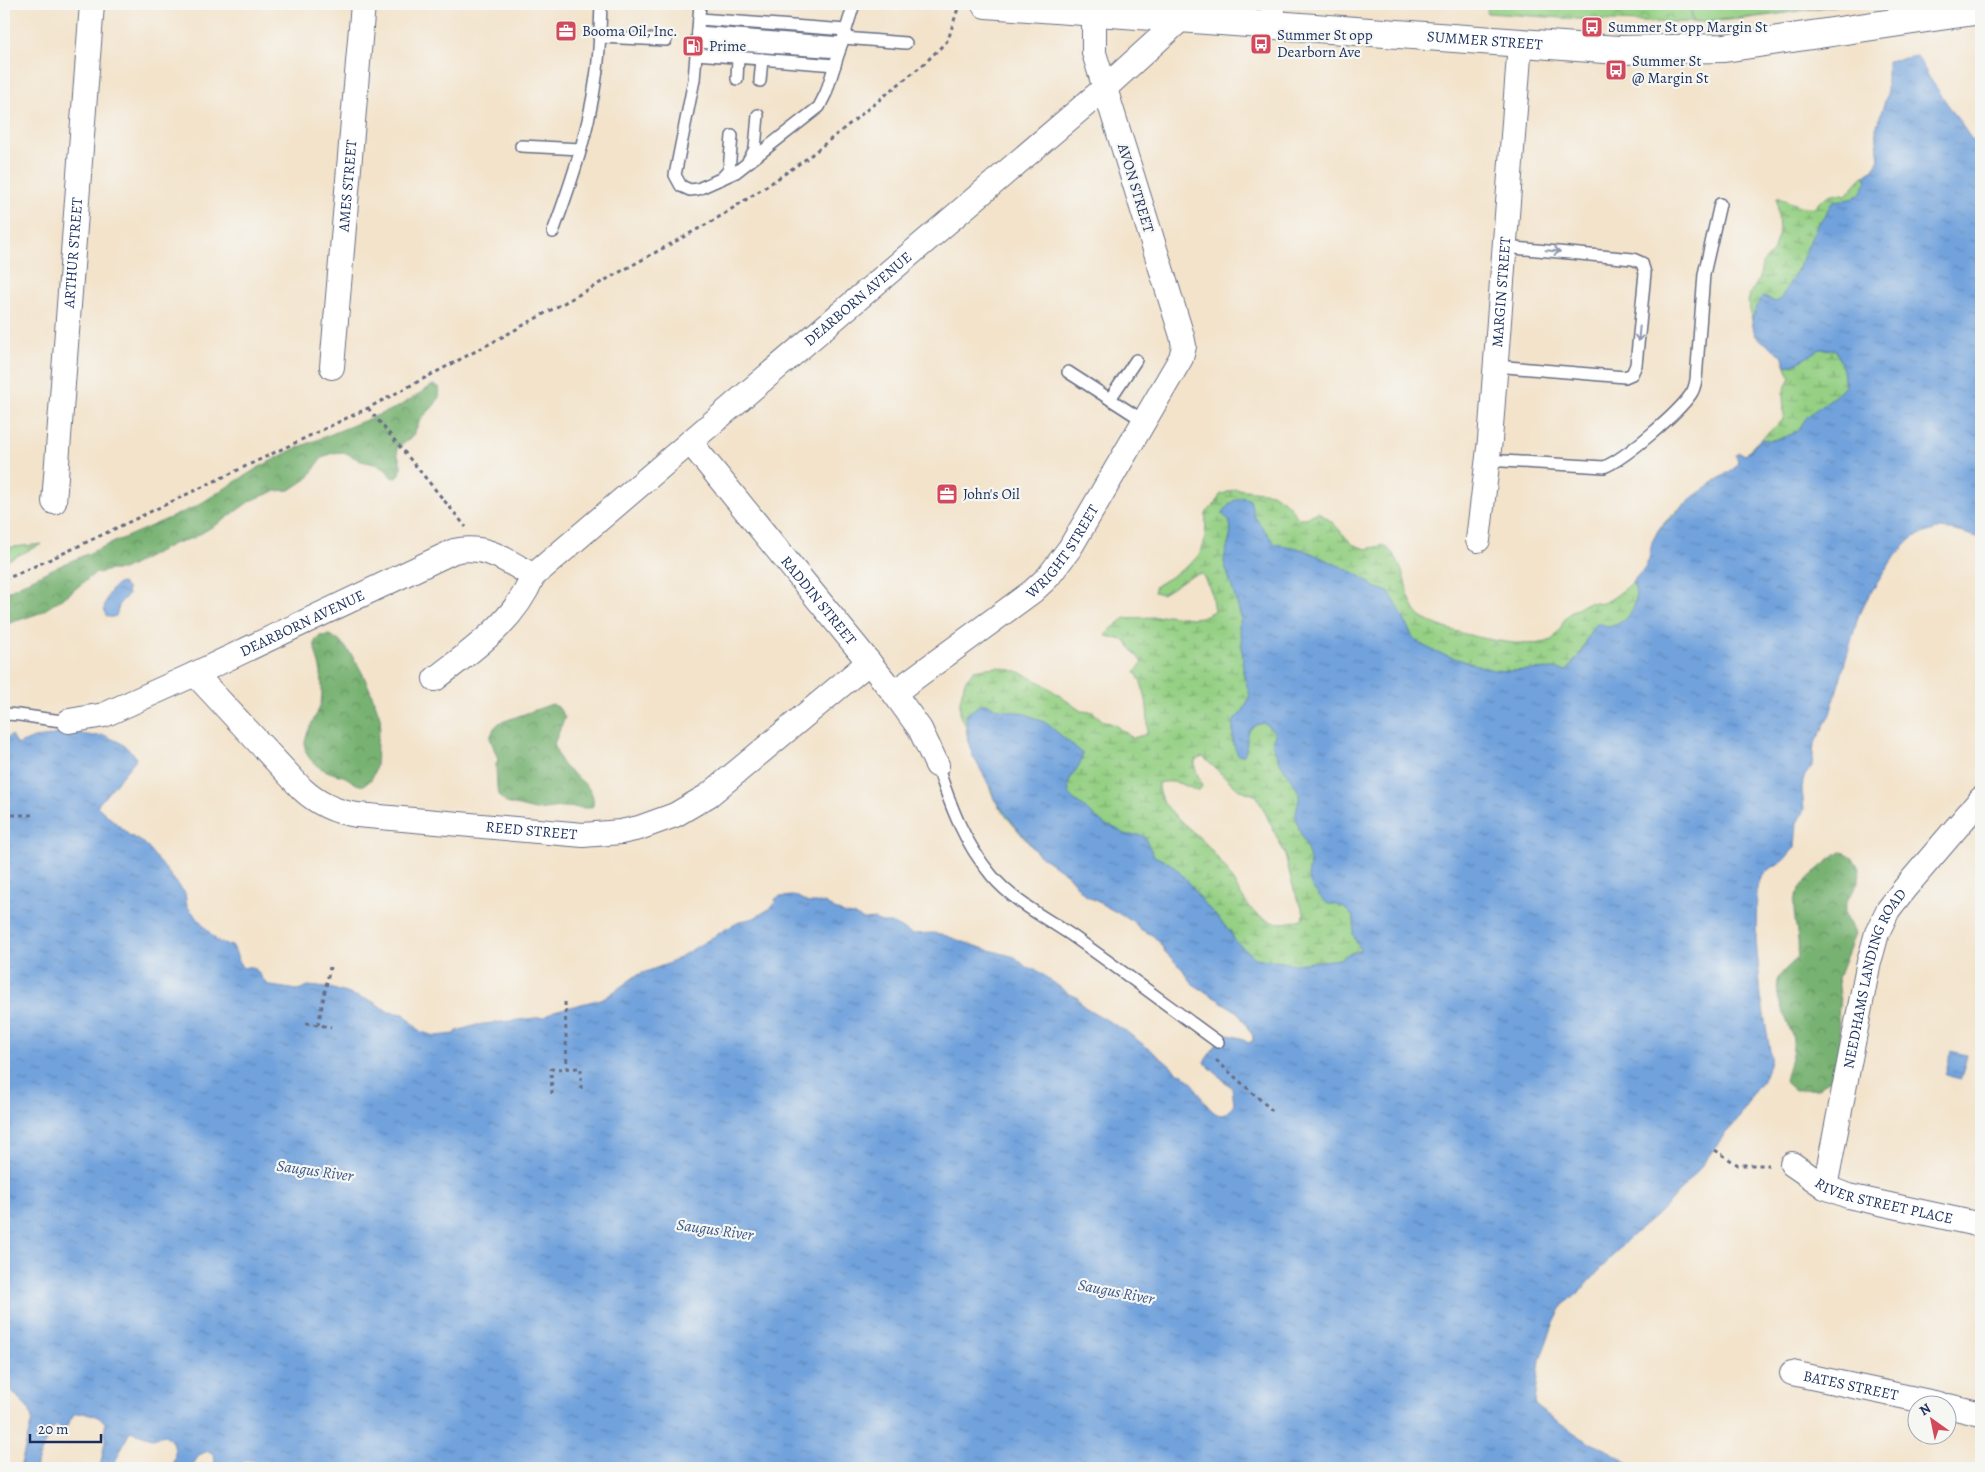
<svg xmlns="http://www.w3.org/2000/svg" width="1985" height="1472" viewBox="0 0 1985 1472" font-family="Alegreya,serif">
<defs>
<pattern id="forest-crowns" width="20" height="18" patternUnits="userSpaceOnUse" patternTransform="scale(1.25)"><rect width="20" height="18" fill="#78b272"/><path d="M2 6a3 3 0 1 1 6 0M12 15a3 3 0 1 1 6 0" fill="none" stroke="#629161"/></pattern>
<pattern id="wetland-marsh" width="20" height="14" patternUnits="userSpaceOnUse" patternTransform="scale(1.25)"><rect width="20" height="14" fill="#95d084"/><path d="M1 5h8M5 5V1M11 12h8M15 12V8" fill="none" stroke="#79a96f"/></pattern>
<pattern id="park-crowns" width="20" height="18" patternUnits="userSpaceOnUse" patternTransform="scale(1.25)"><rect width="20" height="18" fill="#95d084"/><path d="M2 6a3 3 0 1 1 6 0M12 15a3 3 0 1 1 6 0" fill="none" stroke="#79a96f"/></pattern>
<pattern id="water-ripples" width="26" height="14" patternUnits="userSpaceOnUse" patternTransform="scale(1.25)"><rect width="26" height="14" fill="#71a2dc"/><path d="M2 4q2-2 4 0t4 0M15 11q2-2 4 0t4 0" fill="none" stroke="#5c84b6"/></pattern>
</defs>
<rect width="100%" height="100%" fill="#f6f6f2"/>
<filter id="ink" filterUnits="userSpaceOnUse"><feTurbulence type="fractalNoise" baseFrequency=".02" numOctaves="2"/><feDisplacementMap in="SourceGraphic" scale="10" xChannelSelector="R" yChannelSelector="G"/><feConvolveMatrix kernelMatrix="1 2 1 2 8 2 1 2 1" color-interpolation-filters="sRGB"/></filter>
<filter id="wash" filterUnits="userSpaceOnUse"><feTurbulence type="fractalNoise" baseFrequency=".0096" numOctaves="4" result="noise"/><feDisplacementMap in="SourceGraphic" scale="20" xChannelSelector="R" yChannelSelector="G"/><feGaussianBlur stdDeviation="1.12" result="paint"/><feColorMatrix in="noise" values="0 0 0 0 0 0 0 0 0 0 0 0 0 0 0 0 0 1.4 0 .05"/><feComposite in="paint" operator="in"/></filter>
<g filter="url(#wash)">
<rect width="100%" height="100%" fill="#f3e3cb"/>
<g fill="url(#forest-crowns)" stroke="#4a7068">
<path d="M433,385L439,387C443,403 427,410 420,421C416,427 415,434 410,439C405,443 401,444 397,449C398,461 406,467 397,478L391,477L385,468L379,465L361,461L344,452L332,453L321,459L308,478L290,490L275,491L250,501L224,520L193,538L173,544L123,570H110L94,574L69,594L40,613L4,625V593L48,571L195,507L256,469L292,450L398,407Z"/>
<path d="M329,635C354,644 372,693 380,717C382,728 377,734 377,743C376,757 379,778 364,785C357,787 349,778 343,776C330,773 315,768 308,756C297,739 318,718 321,702C323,691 322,674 319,664C317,656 314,650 315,641L320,636Z"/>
<path d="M552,704L558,707L565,717L554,744C557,751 559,761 564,766C575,778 597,787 593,806L589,808L562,807L535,810L506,803L500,797L497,788L496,765L498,759L490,738L494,728L499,723Z"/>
<path d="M1841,852C1849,853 1852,857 1856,863C1868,881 1847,892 1845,909C1843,918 1853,926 1855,934L1838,978L1840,996L1838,1018L1841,1043L1832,1078L1817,1089L1794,1090L1785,1082C1787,1068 1794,1055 1793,1041C1790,1020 1774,1003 1778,981C1780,970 1794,965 1798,954C1800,937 1793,920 1794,903C1795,886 1827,860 1841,852Z"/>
</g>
<g fill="url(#wetland-marsh)" stroke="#588071" fill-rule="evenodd">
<path d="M1887,95L1939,276L1656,632L1233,1095L1232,1088L1204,1062L1224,1034L1241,1038L1248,1043L1253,1041V1036L1238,1012L1193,984L1183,970L1166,953L1160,943L1152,935L1140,929L1134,922L1084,894L1068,875L1038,854L1004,814L994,799L985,776L973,756L968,741L966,726L960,716V701L965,681L974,670L985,668L998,667L1020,672L1042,683L1081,711L1093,712L1102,720L1115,725L1133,738L1147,734C1149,711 1147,692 1135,671L1143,663L1130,647L1127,641L1106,636L1109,631L1125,618L1158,617L1167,615L1192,618L1201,617L1214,611L1211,591L1202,574C1187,574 1175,588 1162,594L1154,592L1156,586C1171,576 1195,565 1202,549C1207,539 1205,524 1206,513L1216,503L1220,495L1235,489L1272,493L1288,504L1298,518H1305L1318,512L1332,522L1352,544L1366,549L1384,545C1387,548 1391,551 1394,555C1406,570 1407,607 1421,617C1442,632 1526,651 1549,641C1560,637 1561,621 1569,614C1574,610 1580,606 1585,604C1590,600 1597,605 1603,603C1613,600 1635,581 1642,573C1654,559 1649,539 1662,525C1678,508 1698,493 1718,479C1724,475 1730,472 1736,467L1738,462L1736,455L1738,453L1746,455L1754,445L1782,421L1784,415L1783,393L1790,377L1782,355L1755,335L1748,302L1750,294L1760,278L1762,264L1773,252L1779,232L1777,197L1800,206L1813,208C1824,198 1831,190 1846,195L1861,178L1873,169L1879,160L1876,129ZM1203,757L1238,789L1257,796L1284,852L1294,890L1304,913L1303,918C1292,923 1277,925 1266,920C1246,911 1237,886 1226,869C1220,861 1213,853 1207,845C1192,828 1156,807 1158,783C1176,779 1182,785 1198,791L1202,787L1195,768V760Z"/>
<path d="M42,544L4,562V548Z"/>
</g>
<path fill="url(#park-crowns)" stroke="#588071" d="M1488,4H1848C1796,11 1744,21 1693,22C1624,24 1555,17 1487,13Z"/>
<path fill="#95d084" stroke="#588071" d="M1690,4H1845L1754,17L1693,22Z"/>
<g fill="url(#water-ripples)" stroke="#46689d">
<path d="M1917,56L1929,77L1981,153V538L1951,530L1937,529L1913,537L1892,560L1868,597L1859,614L1830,714L1814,745L1812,766L1804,777L1802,788L1804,810L1797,823L1795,847L1784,860L1767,871L1761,878L1757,888L1756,941L1761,996L1771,1057L1769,1065L1763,1080L1753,1093L1738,1120L1725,1134L1694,1176L1663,1209L1627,1240L1580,1292L1563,1305L1554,1322L1540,1360L1535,1403C1540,1412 1548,1415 1556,1420C1567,1427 1577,1436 1589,1442C1605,1450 1619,1453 1631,1468H285L283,1462L276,1468H262L255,1461L246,1460L235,1468H215L214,1454L208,1451L199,1455L191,1468H172C176,1453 178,1446 165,1435L152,1438L130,1431L112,1468H100L105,1441V1422C95,1414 88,1412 74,1414L63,1432L57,1425L49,1433L35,1468H20L32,1420L30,1411L4,1382V763L9,762L4,740L11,735L17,745L34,738L51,736L61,731L94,736L104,735L121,743L134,754L136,759L97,806L129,835L144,843L185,893L187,906L210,933L218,942L233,946L241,966L244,968C259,962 259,981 271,986L298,990L308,986L330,988L372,1001L389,1012L404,1014L421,1032L436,1036L455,1034L457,1031L476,1025L544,1017L554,1011L605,998L637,975L670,963L726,929L741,921L754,918L771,908L776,902L775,899L779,897L792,896L798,897L808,903H824L844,914L854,915L864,920L874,919L882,923H891L912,934L933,933L941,934L975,946L1015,957L1026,967L1035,969L1069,994L1077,997L1083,1006L1127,1032L1166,1062L1178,1073L1183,1074C1187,1078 1191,1081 1194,1085C1202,1098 1220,1133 1234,1103L1232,1088L1204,1062L1224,1034L1241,1038L1248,1043L1253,1041V1036L1238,1012L1193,984L1183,970L1166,953L1160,943L1152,935L1140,929L1134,922L1084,894L1068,875L1038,854L994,799L992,790L973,756L968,741L966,715L981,704H988L995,708L1026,714L1046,723L1082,753C1083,771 1061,776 1071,797L1106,826H1111L1127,835H1141L1145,838L1154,856L1171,864L1187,880L1201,900L1230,931L1235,941L1255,958L1294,964L1340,959L1348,954L1360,951C1359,945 1355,942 1354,936C1352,932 1355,925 1354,920C1351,910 1338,903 1328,904C1321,898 1312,889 1309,880C1307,873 1310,868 1310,861C1308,846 1298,832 1296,817C1295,807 1302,801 1298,791C1296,786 1293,783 1290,778C1282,767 1275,753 1272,740L1275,736L1274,731L1264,723C1240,727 1251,742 1244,755H1238L1233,743V724L1235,719L1243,711L1250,696L1243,672L1242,641L1239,627L1241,617L1224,562C1225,545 1240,526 1222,514C1229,504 1238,493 1250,500L1254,516L1275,544L1297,548L1309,552L1359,575L1375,587L1388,592L1396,603L1412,636L1420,644L1438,653L1493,670L1508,671L1554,669L1567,671L1580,654L1592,629L1597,624H1602L1606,627C1627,626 1644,601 1632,582L1645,568L1649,559L1652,542L1659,529L1693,497L1736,467L1738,462L1736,455L1738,453L1746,455L1761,439C1771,442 1785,438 1794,433C1801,429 1803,421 1809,415C1818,407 1840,394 1845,386L1843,370L1836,350L1820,349L1799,362L1786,366L1782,355L1758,338L1754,331L1752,318L1762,296L1775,302L1780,300L1799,267L1816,227L1822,219L1833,201L1853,199L1861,192L1867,181L1865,176L1873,169L1879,160L1876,129L1887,95V61Z"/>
<path d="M122,583L127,588L128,595L120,603L116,616C94,625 107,584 122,583Z"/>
<path d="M1951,1051L1967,1055L1961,1079L1945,1075Z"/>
</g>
</g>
<g filter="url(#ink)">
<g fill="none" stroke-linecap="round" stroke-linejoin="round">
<g stroke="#676e84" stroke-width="14">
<g id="service">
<path d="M700,4L694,80L675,175L681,186L690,190L698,189L736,172L819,107L826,93L854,4"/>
<path d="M1894,4L1897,23"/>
<path d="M699,19L846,30"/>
<path d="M698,32L842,43"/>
<path d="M599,37L666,40"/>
<path d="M844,38L906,43"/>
<path d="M697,42L839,52"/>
<path d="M696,54L835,65"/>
<path d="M737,79L738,57"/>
<path d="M760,81L762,59"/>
<path d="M521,146L581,149"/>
<path d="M748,161L755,149L758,115"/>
<path d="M721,179L729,170L732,136"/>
<path d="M553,232C572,181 589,130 596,77C600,53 600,28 601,4"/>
<path d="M1495,366L1625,377L1632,374L1636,365L1645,273L1642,263L1633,259L1504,247"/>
<path d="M1068,372L1144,421"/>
<path d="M1110,399L1136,360"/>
<path d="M1487,460L1604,467C1626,458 1678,413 1691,394C1694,390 1695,385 1696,380L1704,274L1720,204"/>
<path d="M4,714C26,714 47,721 69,721"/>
<path d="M937,765C951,807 963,841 992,876C1014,902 1046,918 1074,937C1122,971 1170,1007 1218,1042"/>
</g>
</g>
<g stroke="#676e84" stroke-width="26">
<g id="minor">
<path d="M1273,25V4"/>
<path id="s1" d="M332,367L363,4"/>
<path id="s2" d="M690,442L894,693L920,729L937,765"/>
<path id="s3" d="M54,502L92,4"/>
<path id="s4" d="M1478,540L1490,440L1520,43"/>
<path id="s5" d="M195,674L302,789C318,804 335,812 357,815L583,835L621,832L639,828L675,815L709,795L869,662"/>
<path id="s6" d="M435,679C473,649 514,623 533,576L1106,87L1181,19"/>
<path id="s7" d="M894,693L1033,591L1048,577L1070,548L1181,358L1184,346L1182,336L1094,53V12"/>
<path id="s8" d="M69,721L104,715L195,674L454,551C486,544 506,560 533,576"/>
<path id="s9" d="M1792,1164L1825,1187L1848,1196L1981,1225"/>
<path id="s10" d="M1825,1187L1868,966L1877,933L1888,910L1905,888L1981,799"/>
<path id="s11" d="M1792,1373L1939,1404"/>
<path d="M1948,1406L1981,1414"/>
</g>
</g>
<g stroke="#676e84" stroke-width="30">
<g id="secondary">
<path id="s12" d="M986,4L1618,50L1724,48L1981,10"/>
</g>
</g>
<g stroke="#676e84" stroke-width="3" stroke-dasharray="4 4" stroke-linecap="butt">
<path d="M368,408L466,527"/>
<path d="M4,580L66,552L368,408L493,342L716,219L767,186L806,159L925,63L948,40L959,5"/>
<path d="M4,815H35"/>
<path d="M565,1002L567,1069"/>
<path d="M306,1023L331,1027"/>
<path d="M318,1025L330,967"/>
<path d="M1216,1060L1275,1113"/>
<path d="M552,1094L551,1069L581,1068V1093"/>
<path d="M1715,1150L1738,1165H1769"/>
</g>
<use href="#service" stroke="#fff" stroke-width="11"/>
<use href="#minor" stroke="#fff" stroke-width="24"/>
<use href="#secondary" stroke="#fff" stroke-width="28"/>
</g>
<defs><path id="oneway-shaft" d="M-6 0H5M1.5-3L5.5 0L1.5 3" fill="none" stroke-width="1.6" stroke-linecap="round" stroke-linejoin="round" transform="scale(1.25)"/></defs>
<g stroke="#8d97ae">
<use href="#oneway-shaft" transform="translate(1553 251) rotate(5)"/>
<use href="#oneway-shaft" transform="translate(1639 334) rotate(95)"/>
</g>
</g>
<defs>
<g id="bus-square" transform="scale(1.125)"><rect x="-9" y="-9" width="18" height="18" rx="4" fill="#d1495b" stroke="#f6f6f2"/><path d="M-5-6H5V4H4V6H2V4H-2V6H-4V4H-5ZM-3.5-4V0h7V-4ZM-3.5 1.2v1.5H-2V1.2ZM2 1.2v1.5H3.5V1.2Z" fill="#fff"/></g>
<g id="office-square" transform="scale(1.125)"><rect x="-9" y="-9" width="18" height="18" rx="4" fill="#d1495b" stroke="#f6f6f2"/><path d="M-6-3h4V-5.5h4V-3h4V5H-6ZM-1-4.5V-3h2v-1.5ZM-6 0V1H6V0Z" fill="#fff"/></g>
<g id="fuel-square" transform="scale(1.125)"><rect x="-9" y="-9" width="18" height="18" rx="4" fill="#d1495b" stroke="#f6f6f2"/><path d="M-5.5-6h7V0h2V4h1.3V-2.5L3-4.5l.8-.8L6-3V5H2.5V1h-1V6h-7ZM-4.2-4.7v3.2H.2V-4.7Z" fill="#fff"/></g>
</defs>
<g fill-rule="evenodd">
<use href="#bus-square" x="1592" y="27"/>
<use href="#office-square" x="566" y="31"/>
<use href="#bus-square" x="1261" y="44"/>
<use href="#fuel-square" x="693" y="46"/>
<use href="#bus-square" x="1616" y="70"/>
<use href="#office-square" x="947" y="494"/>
</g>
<g text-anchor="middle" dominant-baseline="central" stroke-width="4.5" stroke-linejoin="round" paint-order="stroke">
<g font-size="15" fill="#1b2f5e" stroke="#f6f6f2" text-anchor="start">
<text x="1608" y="27">Summer St opp Margin St</text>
<text x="582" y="31">Booma Oil, Inc.</text>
<text x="1277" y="35">Summer St opp<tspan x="1277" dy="17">Dearborn Ave</tspan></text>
<text x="709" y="46">Prime</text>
<text x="1632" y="61">Summer St<tspan x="1632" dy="17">@ Margin St</tspan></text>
<text x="963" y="494">John's Oil</text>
</g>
<g font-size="15" fill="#1b2f5e" stroke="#f6f6f2">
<text stroke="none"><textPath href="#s12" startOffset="500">SUMMER STREET</textPath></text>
<text stroke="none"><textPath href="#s1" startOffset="182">AMES STREET</textPath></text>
<text transform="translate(1136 188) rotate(73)">AVON STREET</text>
<text stroke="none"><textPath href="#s3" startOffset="250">ARTHUR STREET</textPath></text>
<text stroke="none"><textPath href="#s4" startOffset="249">MARGIN STREET</textPath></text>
<text stroke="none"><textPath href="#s6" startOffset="571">DEARBORN AVENUE</textPath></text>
<text stroke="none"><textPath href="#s7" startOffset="222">WRIGHT STREET</textPath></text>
<text stroke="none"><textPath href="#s2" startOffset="204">RADDIN STREET</textPath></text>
<text stroke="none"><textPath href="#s8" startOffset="254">DEARBORN AVENUE</textPath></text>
<text stroke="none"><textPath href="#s5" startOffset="394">REED STREET</textPath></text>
<text stroke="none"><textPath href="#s10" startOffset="215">NEEDHAMS LANDING ROAD</textPath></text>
<text stroke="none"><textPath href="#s9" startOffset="101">RIVER STREET PLACE</textPath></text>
<text stroke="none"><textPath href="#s11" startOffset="60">BATES STREET</textPath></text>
</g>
<g font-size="16" font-style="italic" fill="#39578a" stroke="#f6f6f2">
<text transform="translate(315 1171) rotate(8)">Saugus River</text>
<text transform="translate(715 1230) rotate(8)">Saugus River</text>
<text transform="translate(1116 1292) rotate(11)">Saugus River</text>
</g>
</g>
<rect width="1985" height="1472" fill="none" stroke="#f6f6f2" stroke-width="20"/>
<g transform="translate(1932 1420) rotate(327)"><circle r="24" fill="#f6f6f2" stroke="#9ea6b7"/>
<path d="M0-4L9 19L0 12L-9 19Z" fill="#d1495b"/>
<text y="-8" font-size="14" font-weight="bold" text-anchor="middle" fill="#1b2f5e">N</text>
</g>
<path d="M30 1434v8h71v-8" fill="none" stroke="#1b2f5e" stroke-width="2.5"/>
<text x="38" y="1434" font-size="15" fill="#1b2f5e" stroke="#f6f6f2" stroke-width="4" paint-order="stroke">20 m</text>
</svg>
